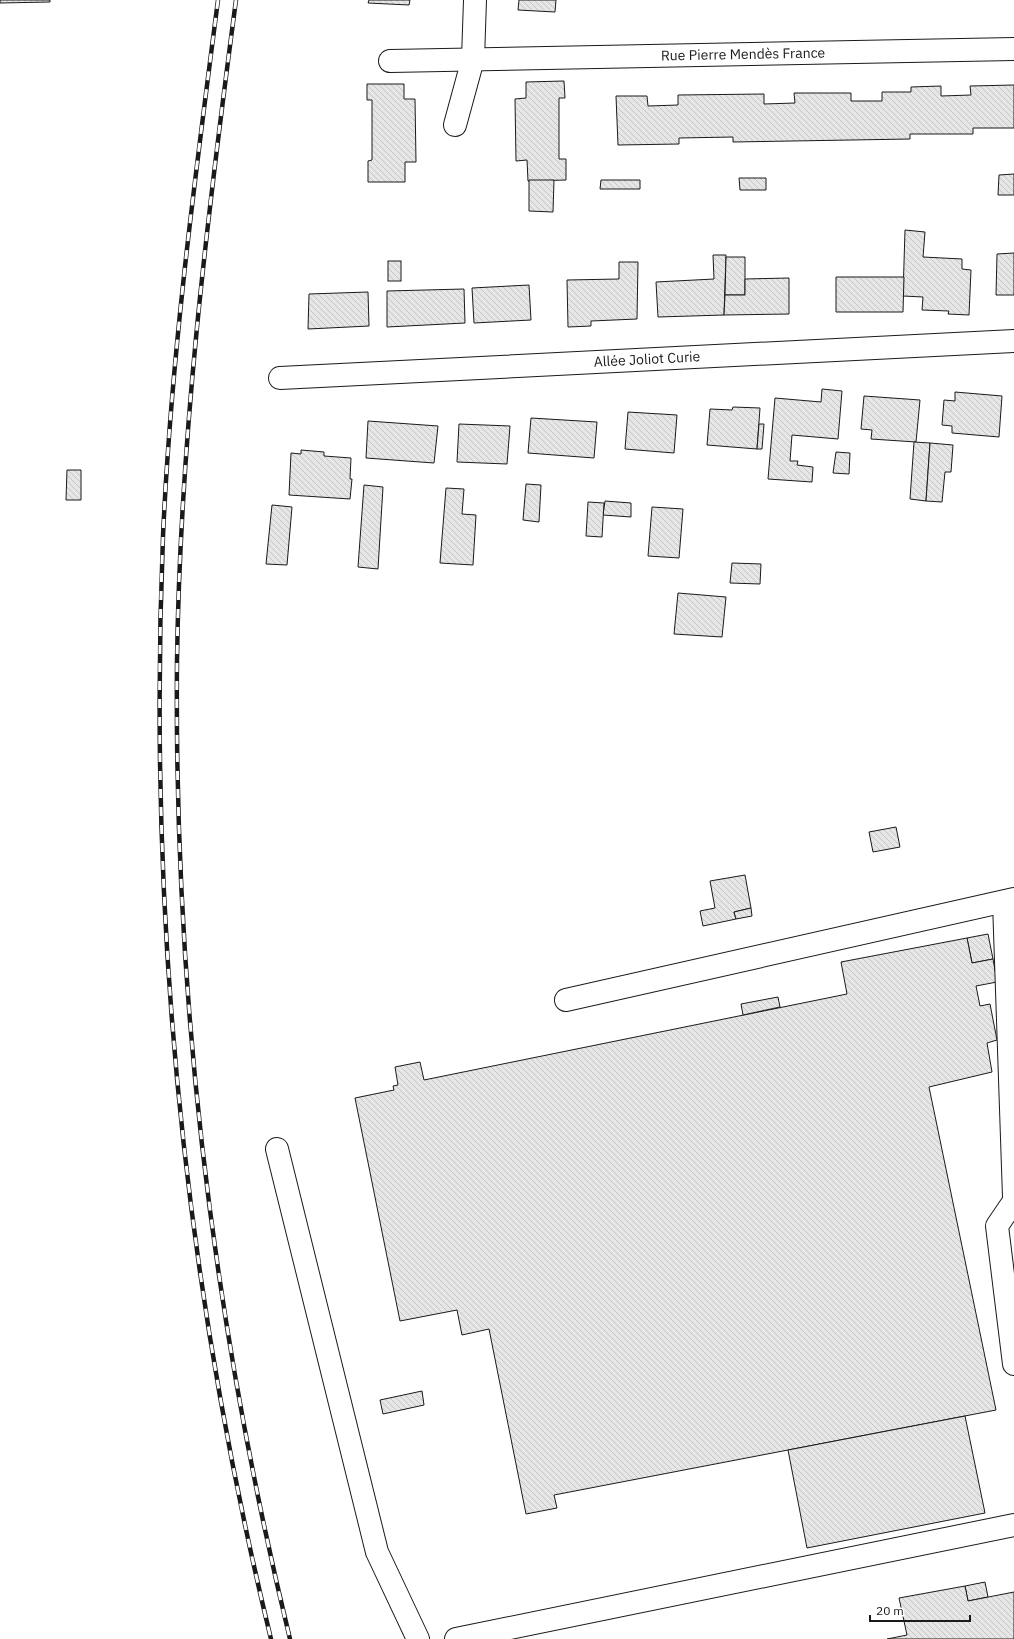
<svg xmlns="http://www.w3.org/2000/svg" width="1014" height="1639" viewBox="0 0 1014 1639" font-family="'IBM Plex Sans',sans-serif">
<defs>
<pattern id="building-back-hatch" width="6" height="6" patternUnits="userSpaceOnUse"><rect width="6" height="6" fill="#e6e6e6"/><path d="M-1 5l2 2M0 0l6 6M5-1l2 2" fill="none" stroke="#c5c5c5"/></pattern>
</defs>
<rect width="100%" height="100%" fill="#fff"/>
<g fill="url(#building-back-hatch)" stroke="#1a1a1a">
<path d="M0,0H50V2L0,3Z"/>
<path d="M369,0H410L409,5L368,3Z"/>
<path d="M519,0H556L555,12L518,10Z"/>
<path d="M564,81L565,98H559V159H566V180L528,181L527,160L516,161L515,99L526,98V82Z"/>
<path d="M367,84H404V99H415L416,162H405V182H368V161L372,160V100H367Z"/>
<path d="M1014,85V128H973V134H910V139L733,142V137L679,138V144L618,145L616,96H647L648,106L678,105V95L764,94V104L795,103L794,93H851V101H882V92H911V87L941,86V96L971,95L970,86Z"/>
<path d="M1014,174V195H998L999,175Z"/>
<path d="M739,178H766V190H740Z"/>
<path d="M529,180H554L553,212L529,211Z"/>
<path d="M601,180H640V189H600Z"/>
<path d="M905,230L925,232L923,257L962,259V269L971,270L969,315L948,314L949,311L922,310L923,297L903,296Z"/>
<path d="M1014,253V295H996L997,254Z"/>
<path d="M713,255H726L724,315L658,317L656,282L714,279Z"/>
<path d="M726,257H745V295H725Z"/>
<rect x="388" y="261" width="13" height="20"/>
<path d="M619,262H638L637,319L591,321V326L568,327L567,280L619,279Z"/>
<path d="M836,277H904L903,312H836Z"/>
<path d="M789,278V314L724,315L725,295H745V279Z"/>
<path d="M529,285L531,320L474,323L472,288Z"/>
<path d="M464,289L465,323L387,327V291Z"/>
<path d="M368,292L369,326L308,329L309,294Z"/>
<path d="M822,389L842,391L838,439L792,435L790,461H798L797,465L813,467L812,482L768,479L775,398L821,402Z"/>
<path d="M955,392L1002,396L999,437L952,433V426L942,425L944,400L955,401Z"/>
<path d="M864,396L920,400L916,442L871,439L872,430L861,429Z"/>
<path d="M733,407L760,408L757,449L707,445L710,409L732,410Z"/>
<path d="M628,412L677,415L674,453L625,449Z"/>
<path d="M531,418L597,422L594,458L528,453Z"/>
<path d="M368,421L438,426L434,463L366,458Z"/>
<path d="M459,424L510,426L507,464L457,462Z"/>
<path d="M759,424H764L762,449H757Z"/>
<path d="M914,442L930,443L926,501L910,499Z"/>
<path d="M930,443L953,445L951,472H945L942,502L926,501Z"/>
<path d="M301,450L324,452V456L351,458L350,479H352L350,499L289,495L291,453L301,454Z"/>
<path d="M836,452L850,453L849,474L833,473Z"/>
<path d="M67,470H81V500H66Z"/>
<path d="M526,484L541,485L539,522L523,520Z"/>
<path d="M364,485L383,487L378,569L358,567Z"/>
<path d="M446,488L464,489L462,514L476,515L473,565L440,563Z"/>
<path d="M605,501L631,503V517L603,515Z"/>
<path d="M588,502L604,503L602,537L586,536Z"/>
<path d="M272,505L292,507L287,565L266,564Z"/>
<path d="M652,507L683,509L679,558L648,556Z"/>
<path d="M732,563L761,564L760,584L730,583Z"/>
<path d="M678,593L726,597L722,637L674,634Z"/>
<path d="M896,827L900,847L873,852L869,832Z"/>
<path d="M745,875L751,908L734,912L736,919L703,926L700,911L715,908L710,881Z"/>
<path d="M751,908L752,916L736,919L734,912Z"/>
<path d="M988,934L993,959L972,963L967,938Z"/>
<path d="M967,938L972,963L993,959L997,982L976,986L980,1006L990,1004L997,1040L987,1043L992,1072L929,1087L996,1410L554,1495L557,1508L526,1514L489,1329L462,1335L457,1310L400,1321L355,1098L394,1090L393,1086L398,1085L395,1067L420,1062L424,1080L847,994L841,962Z"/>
<path d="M778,997L780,1007L743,1015L741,1004Z"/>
<path d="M422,1391L424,1405L383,1414L380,1400Z"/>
<path d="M965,1416L985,1513L807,1548L788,1450Z"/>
<path d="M985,1582L988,1597L968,1601L965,1586Z"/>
<path d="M965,1586L968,1601L1014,1592V1639H887L907,1635L899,1598Z"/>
</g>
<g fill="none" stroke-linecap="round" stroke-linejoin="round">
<g stroke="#1a1a1a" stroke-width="24">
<g id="minor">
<path d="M390,61L1014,49"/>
<path d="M455,125L473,59L475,0"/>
<path d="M280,378L1014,341"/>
<path d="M1004,902L1014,1197"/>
<path d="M566,1000L1014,899"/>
<path d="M277,1149L377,1552L418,1639"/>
<path d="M1014,1201L997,1226L1014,1364"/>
<path d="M456,1639L1014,1525"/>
</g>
</g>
<use href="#minor" stroke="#fff" stroke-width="22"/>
<g stroke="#1a1a1a" stroke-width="4.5">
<g id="rail">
<path d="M218,0C195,178 171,357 163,536C148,907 183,1278 271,1639"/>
<path d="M236,0C207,219 180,440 177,661C174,990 212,1319 290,1639"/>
</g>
</g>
<use href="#rail" stroke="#fff" stroke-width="3" stroke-dasharray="9" stroke-linecap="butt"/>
</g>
<g text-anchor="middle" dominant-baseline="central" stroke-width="3" stroke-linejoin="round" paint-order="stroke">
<g font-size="14" fill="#1a1a1a" stroke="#fff">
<text transform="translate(743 54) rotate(-1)">Rue Pierre Mendès France</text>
<text transform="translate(647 359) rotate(-3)">Allée Joliot Curie</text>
</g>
</g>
<path d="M870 1615v6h100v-6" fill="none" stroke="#1a1a1a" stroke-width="2"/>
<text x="876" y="1615" font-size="12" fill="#1a1a1a" stroke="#ffffff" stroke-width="3" paint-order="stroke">20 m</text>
</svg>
